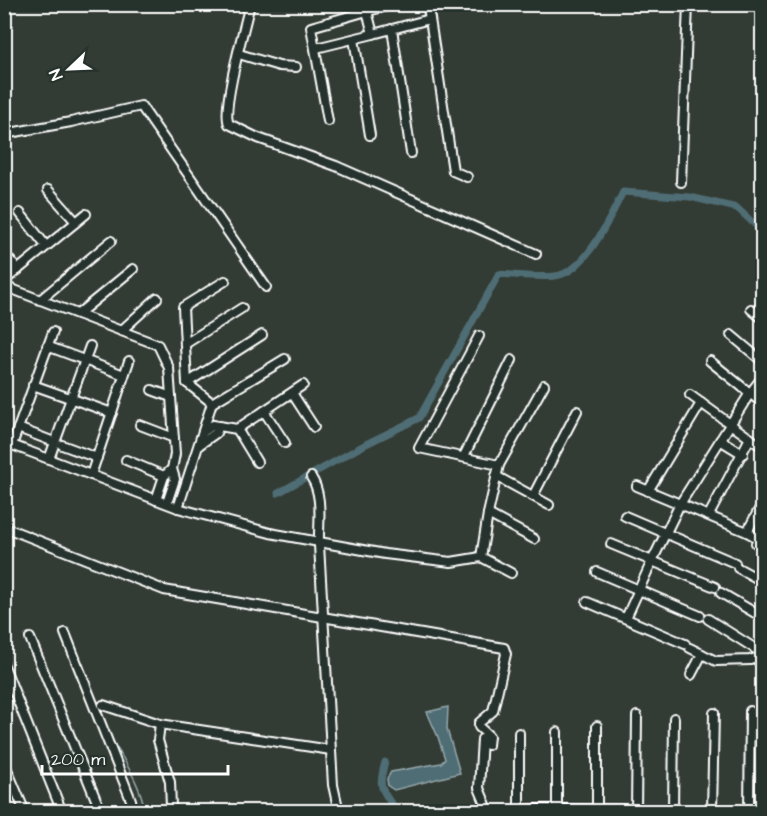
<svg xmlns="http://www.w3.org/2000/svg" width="767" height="816" viewBox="0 0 767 816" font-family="'Architects Daughter',sans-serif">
<rect width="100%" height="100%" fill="#333c34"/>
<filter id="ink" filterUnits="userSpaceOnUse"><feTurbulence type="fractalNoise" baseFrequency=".0167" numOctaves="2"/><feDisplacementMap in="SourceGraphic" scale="12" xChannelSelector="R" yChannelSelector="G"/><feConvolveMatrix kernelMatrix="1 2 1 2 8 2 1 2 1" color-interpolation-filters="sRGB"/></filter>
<g filter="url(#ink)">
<path fill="#4f6d75" stroke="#95a7ac" stroke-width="1.5" d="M448,707L447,729L460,773L394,790L388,786L387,779L391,772L441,763L445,759L438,737L427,712Z"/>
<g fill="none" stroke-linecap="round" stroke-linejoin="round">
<g stroke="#95a7ac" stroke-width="1.5">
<path d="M72,640L104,722"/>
<path d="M109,734C123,760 141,783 145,812"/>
</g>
<g stroke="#4f6d75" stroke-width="7">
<path d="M278,493L366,444L419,418L499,274C517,275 537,278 555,276C586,273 610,217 623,192L690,197L737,208L762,231"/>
<path d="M385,762C377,790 382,789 397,812"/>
</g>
<g stroke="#fff" stroke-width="12">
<g id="minor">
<path d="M250,4C245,25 221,110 229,124L258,138L336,166L536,254"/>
<path d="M367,11L397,4"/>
<path d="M430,19L453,171L467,177"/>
<path d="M392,29L411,153"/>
<path d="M354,39L370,135"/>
<path d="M316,48L373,34"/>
<path d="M239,54L279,66L296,67"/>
<path d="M328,121L311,27L367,11L373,34L430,19L427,4"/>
<path d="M4,134L71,122L141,106L266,287"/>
<path d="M681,182L688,4"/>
<path d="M48,190L76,222"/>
<path d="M20,213L46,246"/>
<path d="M4,253L18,270"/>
<path d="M4,281L86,214"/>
<path d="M4,286L158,345L169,368L175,454L172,469"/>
<path d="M40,300L111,241"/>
<path d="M751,309L762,318"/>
<path d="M78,314L133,269"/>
<path d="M121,331L157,298"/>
<path d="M731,335L762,361"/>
<path d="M185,344L242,308"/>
<path d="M47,346L124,375"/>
<path d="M710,361L762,403"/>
<path d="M187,383L262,335"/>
<path d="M33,385L112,413"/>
<path d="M152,390L171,397"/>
<path d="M292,393L314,427"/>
<path d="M690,395L762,447"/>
<path d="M212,403L187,383L183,307L225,281"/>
<path d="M264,411L285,443"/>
<path d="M140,425L174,438"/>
<path d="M219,426L237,429L303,385"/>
<path d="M18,428L49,440"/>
<path d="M237,429L257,462"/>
<path d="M720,440L743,454"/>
<path d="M4,442L178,508L270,533L385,554L451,562L481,557L488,514L499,465L419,448L479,336"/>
<path d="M12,445L53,332"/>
<path d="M62,445L97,458"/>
<path d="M199,445L216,433L219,426L213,425L203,432"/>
<path d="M464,456L512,360"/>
<path d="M49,459L90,346"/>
<path d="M126,460L164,476"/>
<path d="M499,465L544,385"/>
<path d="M91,475L129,361"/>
<path d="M496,476L549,505"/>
<path d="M311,477C324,496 318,524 319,545C324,625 329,705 333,785L339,812"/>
<path d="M637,486L747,532L762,504"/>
<path d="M648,491L701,403"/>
<path d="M533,496L577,411"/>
<path d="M156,500L164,476L172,469L175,479L167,503"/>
<path d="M178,508L212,403L285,359"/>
<path d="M488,514L534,539"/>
<path d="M709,515L750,438"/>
<path d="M625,516L735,563"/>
<path d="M4,527L164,590L504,648L506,654L493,711L479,723V727L489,736L488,745"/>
<path d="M747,532L756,537"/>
<path d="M756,543L762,547"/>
<path d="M611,544L715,587"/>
<path d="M481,557L511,573"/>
<path d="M738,568L762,581"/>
<path d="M597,572L700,616"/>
<path d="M721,593L762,617"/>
<path d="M587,602L685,644"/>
<path d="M626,618L652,561L680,504L750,393L762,378"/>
<path d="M708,619L762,653"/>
<path d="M65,633L131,800L133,812"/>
<path d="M30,638L101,812"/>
<path d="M690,648L716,661L750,660L762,656"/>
<path d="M4,666L62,812"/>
<path d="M691,675L702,654"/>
<path d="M103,705L160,724L331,750"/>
<path d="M160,724L158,740L170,782L171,806"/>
<path d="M597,726V812"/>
<path d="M519,733V810"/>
<path d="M482,739L479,788L489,812"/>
<path d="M4,762L25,812"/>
<path d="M493,812L538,809L762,811"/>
<path d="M557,812V732"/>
<path d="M636,812L637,716"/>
<path d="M673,812L674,718"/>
<path d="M712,812L714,713"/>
<path d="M749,812L750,711"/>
</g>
</g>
<use href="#minor" stroke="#26332d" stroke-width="8"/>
</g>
</g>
<rect width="767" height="816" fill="none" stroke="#26332d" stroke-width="24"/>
<rect x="12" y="12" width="743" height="792" fill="none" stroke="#fff" stroke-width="2" filter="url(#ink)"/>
<g transform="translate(69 69) rotate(247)" stroke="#26332d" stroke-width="4.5" paint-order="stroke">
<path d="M0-4.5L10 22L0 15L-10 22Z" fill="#ffffff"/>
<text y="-9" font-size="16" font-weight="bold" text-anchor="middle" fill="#ffffff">N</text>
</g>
<path d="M42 765v9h186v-9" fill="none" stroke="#ffffff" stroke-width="3"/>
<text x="51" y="765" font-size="18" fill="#ffffff" stroke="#26332d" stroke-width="4.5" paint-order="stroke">200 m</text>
</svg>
